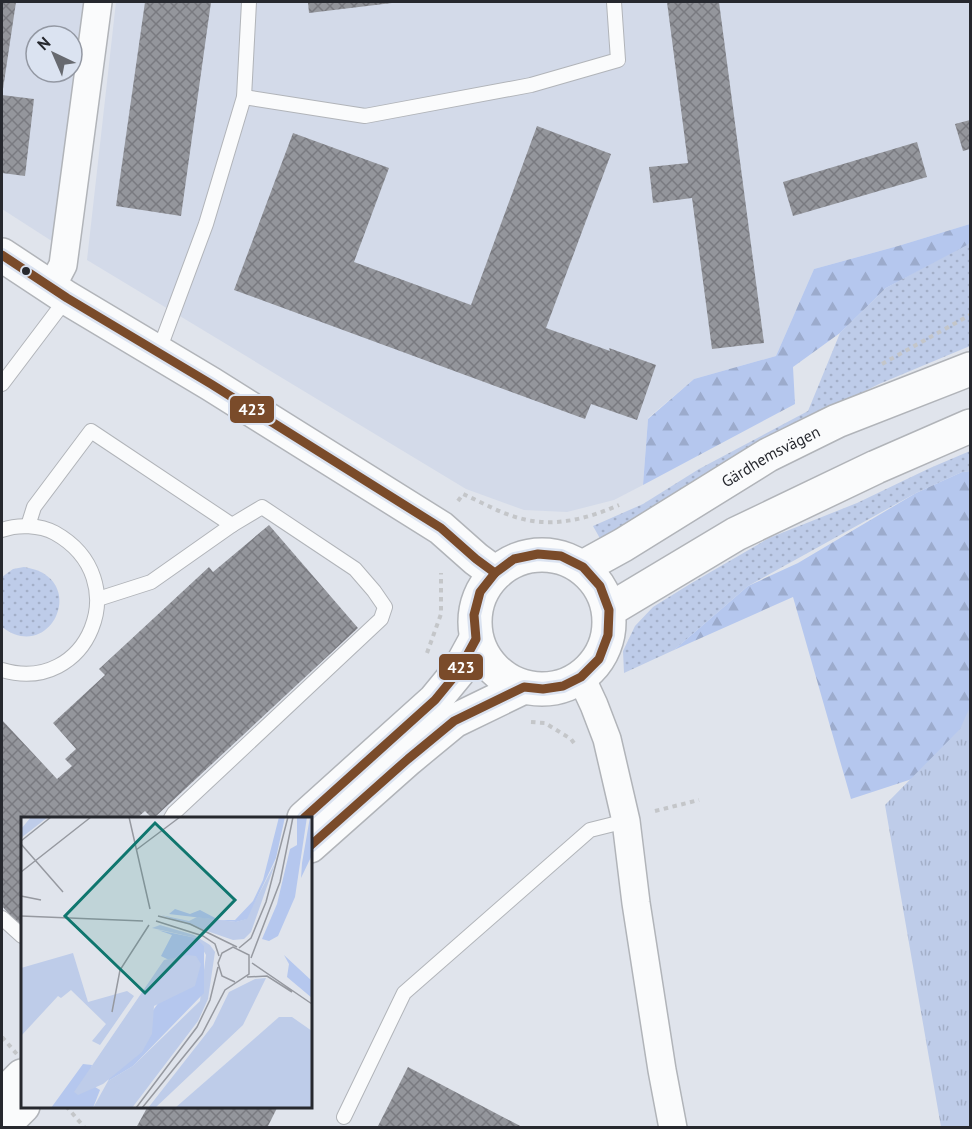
<svg xmlns="http://www.w3.org/2000/svg" width="972" height="1129" viewBox="0 0 972 1129" font-family="'PT Sans',sans-serif">
<defs>
<pattern id="grass-dots" width="8" height="8" patternUnits="userSpaceOnUse" patternTransform="scale(1.5)"><rect width="8" height="8" fill="#becce9"/><path d="M2 2h.1M6 6h.1" fill="none" stroke="#a3afc8" stroke-width="1.8" stroke-linecap="round"/></pattern>
<pattern id="forest-firs" width="22" height="20" patternUnits="userSpaceOnUse" patternTransform="scale(1.5)"><rect width="22" height="20" fill="#b5c7ee"/><path d="M5 1l3.5 6h-7zM16 11l3.5 6h-7z" fill="#9cabcc"/></pattern>
<pattern id="park-tufts" width="24" height="20" patternUnits="userSpaceOnUse" patternTransform="scale(1.5)"><rect width="24" height="20" fill="#becce9"/><path d="M3 7l-1-3M5 7V3M7 7l1-3M15 17l-1-3M17 17v-4M19 17l1-3" fill="none" stroke="#a3afc8"/></pattern>
<pattern id="building-cross-hatch" width="8" height="8" patternUnits="userSpaceOnUse" patternTransform="scale(1.5)"><rect width="8" height="8" fill="#94969c"/><path d="M0 0l8 8M0 8l8-8" fill="none" stroke="#797a80"/></pattern>
</defs>
<rect width="100%" height="100%" fill="#e0e4ec"/>
<g fill="#d3dae9" fill-rule="evenodd">
<path d="M2,2H109L75,256L2,209ZM36,36H72V72H36Z"/>
<path d="M116,2H970V224L898,246L814,269L776,356L694,379L648,418L643,485L614,500L567,512L524,510L466,489L87,260Z"/>
</g>
<g fill="url(#grass-dots)">
<path d="M970,242V346L879,384L759,444L602,542L593,526L643,504L699,469L808,411L840,333L886,288Z"/>
<path d="M970,451V471L962,472L916,493L748,586L674,650L624,673L623,651L635,626L653,607L690,584L769,538L857,503L930,468Z"/>
<path d="M24,567C91,577 51,665 2,627V577L13,569Z"/>
</g>
<g fill="url(#forest-firs)">
<path d="M970,224V242L967,245L886,288L840,333L793,367L795,404L643,485L648,419L694,379L776,356L814,269L898,246Z"/>
<path d="M970,471V760L851,799L793,597L674,650L748,586L798,563L916,493L962,472Z"/>
</g>
<path fill="url(#park-tufts)" d="M970,707V1127H941L885,805L960,729Z"/>
<g fill="url(#building-cross-hatch)">
<path d="M2,2H16L3,89H2Z"/>
<path d="M145,2H211L181,216L116,206Z"/>
<path d="M308,2H392V3L309,13Z"/>
<path d="M667,2H719L764,343L712,349L692,198L653,203L649,167L688,163Z"/>
<path d="M2,95L34,99L25,176L2,173Z"/>
<path d="M970,120V149L963,151L955,124Z"/>
<path d="M537,126L611,154L546,328L610,351L609,348L656,365L637,420L591,404L585,419L234,290L293,133L389,168L354,262L471,305Z"/>
<path d="M917,142L927,177L793,216L783,182Z"/>
<path d="M269,525L358,628L154,818H152L145,811L137,818H22V925L20,927L2,906V720L57,779L72,766L65,759L76,749L53,723L105,675L99,669L209,567L213,572Z"/>
<path d="M408,1067L524,1128H377Z"/>
<path d="M148,1106H278L267,1128H136Z"/>
</g>
<g fill="none" stroke-linecap="round" stroke-linejoin="round">
<g stroke="#b1b4b9" stroke-width="16">
<g id="lane">
<path d="M244,97L365,116L531,85L618,60L614,2"/>
<path d="M158,353L206,224L244,97L249,2"/>
<path d="M2,384L67,298"/>
<path d="M28,526L34,507L91,431L232,525"/>
<path d="M2,530C18,524 40,525 55,533C137,579 88,696 2,670"/>
<path d="M98,599L151,582L232,525L262,507L355,569L374,591L385,607L381,619L174,813L171,818"/>
<path d="M2,918L22,936"/>
<path d="M344,1117L404,993L590,830L626,821"/>
</g>
</g>
<g stroke="#b1b4b9" stroke-width="30">
<g id="street">
<path d="M51,288L63,265L98,2"/>
<path d="M581,677L594,705L607,739L626,821L636,903L662,1070L673,1128"/>
</g>
</g>
<g stroke="#b1b4b9" stroke-width="36">
<g id="secondary">
<path d="M2,255L67,298L211,384L441,528L476,559L495,573"/>
<circle cx="542" cy="622" r="67"/>
<path id="s1" d="M583,567L623,545L768,455L837,421L970,369"/>
<path d="M609,610L736,534L876,467L970,426"/>
<path d="M304,818L435,700L458,672L476,639"/>
<path d="M310,846L408,759L454,721L524,687"/>
<path d="M2,1096L22,1076"/>
<path d="M2,1127L23,1106"/>
</g>
</g>
<g stroke="#c4c6c9" stroke-width="4" stroke-dasharray="4.5 4.5" stroke-linecap="butt">
<path d="M882,364L970,315"/>
<path d="M458,501L463,494C481,502 500,513 519,518C553,528 587,519 619,505"/>
<path d="M427,653L441,614V573"/>
<path d="M531,722L545,723L571,739L574,743"/>
<path d="M655,811L699,800"/>
<path d="M66,1106L85,1128"/>
</g>
<use href="#lane" stroke="#fafbfc" stroke-width="14"/>
<use href="#street" stroke="#fafbfc" stroke-width="27"/>
<use href="#secondary" stroke="#fafbfc" stroke-width="33"/>
<path stroke="#c4c6c9" stroke-width="4" stroke-dasharray="4.5 4.5" stroke-linecap="butt" d="M2,1037L22,1060"/>
<g stroke="#dbe3f1" stroke-width="14">
<g id="bus-1">
<path d="M2,255L67,298L211,384L441,528L476,559L495,573"/>
<path d="M304,818L435,700L458,672L476,639L474,615L480,592L495,573L514,559L538,554L561,556L583,567L600,586L609,610L608,635L599,659L581,677L563,686L543,689L524,687L454,721L408,759L310,846"/>
</g>
</g>
<use href="#bus-1" stroke="#7a4b2a" stroke-width="9"/>
</g>
<circle fill="#26282e" stroke="#dbe3f1" stroke-width="2" cx="26" cy="271" r="5"/>
<g text-anchor="middle" dominant-baseline="central" stroke-width="6" stroke-linejoin="round" paint-order="stroke">
<g font-size="16" fill="#26282e" stroke="#dbe3f1">
<text stroke="none"><textPath href="#s1" startOffset="218">Gärdhemsvägen</textPath></text>
</g>
</g>
<g transform="translate(21 817)">
<rect width="291" height="291" fill="#e0e4ec"/>
<path d="M10,0H27L0,21V12ZM255,44L230,115L223,122L212,123L140,98L168,104L176,100L215,105L225,102ZM139,108L173,118L189,128L194,135L187,182L177,204L111,291H72L87,264L112,249L179,184L185,138L175,121L131,111ZM245,161L222,208L134,291H127L192,208L208,175L234,162Z" fill="#becce9"/>
<path d="M258,0H264L255,41L226,102L215,105L148,97L154,92L169,97L179,93L198,103H214L232,84L242,63ZM276,0H286L274,80L257,119L248,124L241,122L256,87L269,32L276,28ZM289,0L291,38L280,61L281,46ZM137,113L175,121L183,129V176L112,249L87,264L93,248L143,178L156,147L140,139L151,118ZM263,138L291,164V181L266,160L268,147ZM62,247L71,248L66,265L79,273L72,291H30Z" fill="#b5c7ee"/>
<path d="M258,200H271L291,214V291H154Z" fill="#becce9"/>
<path d="M52,136L67,185L106,174L113,179L79,228L71,224L85,207L50,173L40,181L37,179L0,219V151ZM167,138L175,139L180,147L174,169L133,189L131,217L121,235L82,267L57,278L53,275L143,143Z" fill="#becce9"/>
<path d="M5,171L15,181L0,195V175ZM90,263L99,268L87,291H76Z" fill="#becce9"/>
<path fill="none" stroke="#9699a0" stroke-width="1.5" d="M108,0L129,92M0,24L30,0M0,27L42,75M115,33L159,0M0,55L70,0M0,79L20,83M0,99L122,104M137,99L169,107L216,130M135,104L182,119L194,127L198,139M218,131L230,121L245,85L267,0M230,141L259,65L272,0M231,146L291,187M226,160L246,159L271,175M91,195L99,153L128,108M115,291L176,210L189,183L197,150M121,291L181,217L204,173L228,157V138L212,130L201,136L197,146L201,159L214,165"/>
<path fill="#0f766e" fill-opacity="0.15" stroke="#0f766e" stroke-width="3" d="M134,6L214,83L124,176L44,99Z"/>
<rect width="291" height="291" fill="none" stroke="#26282e" stroke-width="3"/>
</g>
<g stroke="#dbe3f1" stroke-width="2">
<rect x="229" y="395" width="46" height="29" rx="6" fill="#7a4b2a"/>
<rect x="438" y="653" width="46" height="28" rx="6" fill="#7a4b2a"/>
</g>
<g font-size="16" text-anchor="middle" font-weight="bold" fill="#fff">
<text x="252" y="415">423</text>
<text x="461" y="673">423</text>
</g>
<rect width="972" height="1129" fill="none" stroke="#26282e" stroke-width="6"/>
<g transform="translate(54 54) rotate(316)"><circle r="28" fill="#dbe3f1" stroke="#9398a3" stroke-width="1.5"/>
<path d="M0-4.5L10 22L0 15L-10 22Z" fill="#676a70"/>
<text y="-9" font-size="16" font-weight="bold" text-anchor="middle" fill="#26282e">N</text>
</g>
</svg>
